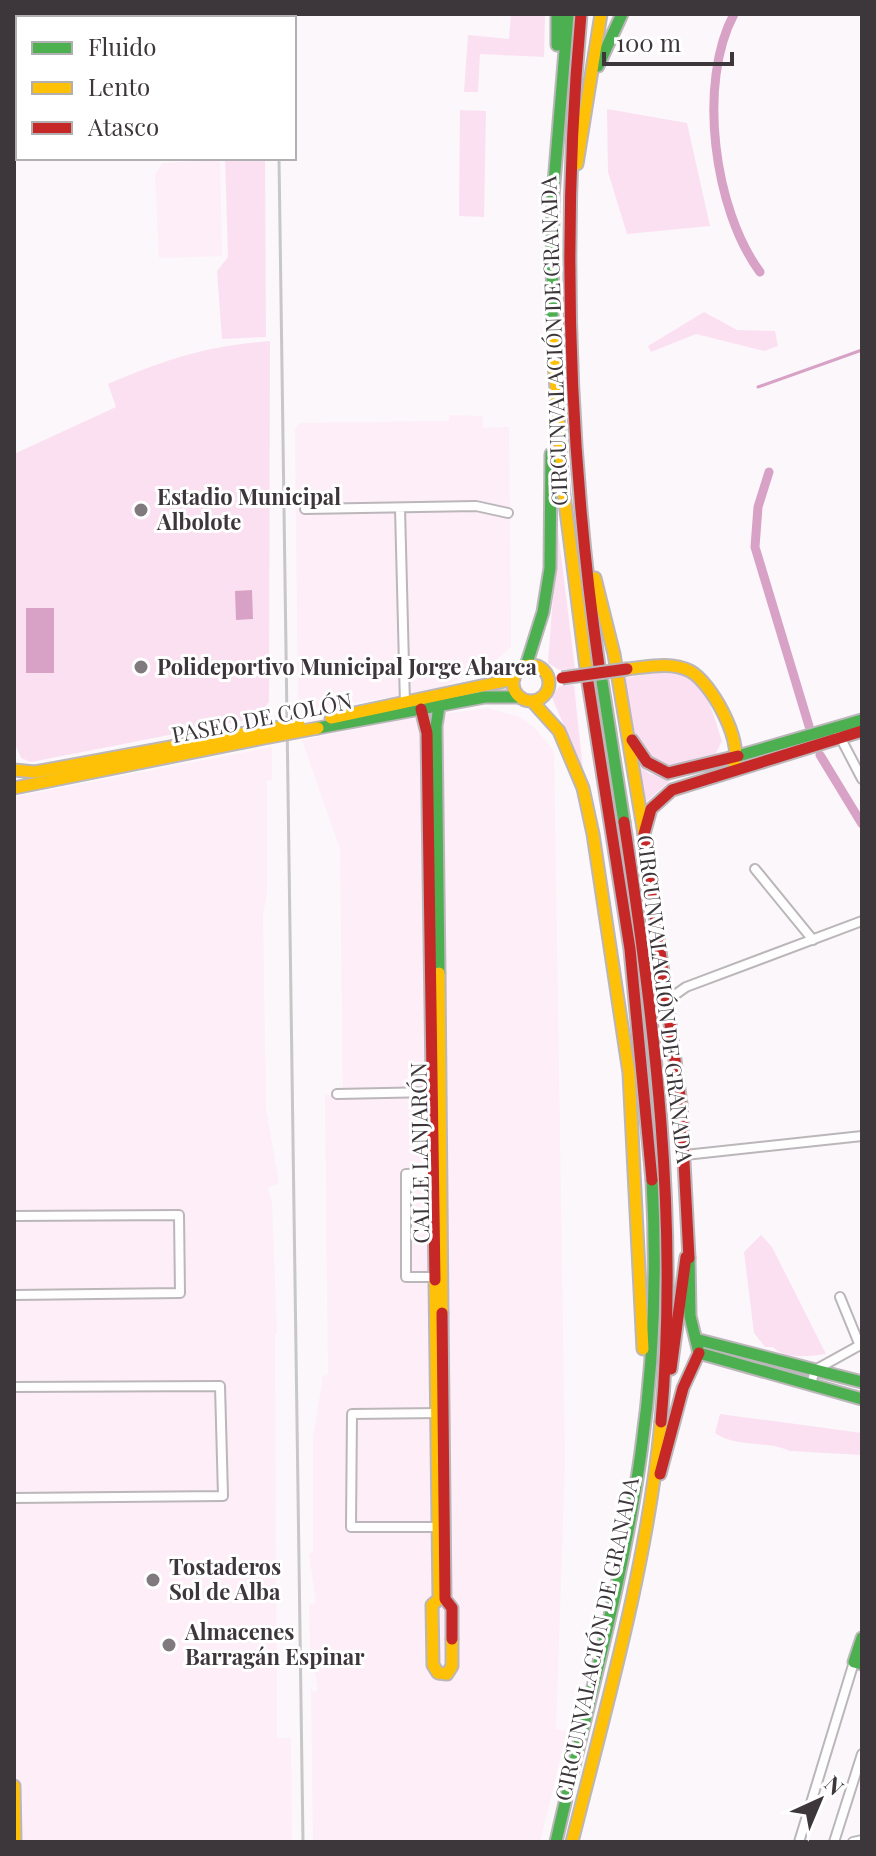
<svg xmlns="http://www.w3.org/2000/svg" width="876" height="1856" font-family="'Playfair Display',serif">
	<style>
		.built { fill: #fdeef7 }
		.green { fill: #fbe0f2 }
		.water { fill: #d8a1c6 }
		.lines { fill: none; stroke-linecap: round; stroke-linejoin: round }
		.stream { stroke: #d8a1c6; stroke-width: 3 }
		.canal { stroke: #d8a1c6; stroke-width: 9 }
		.street-casing { stroke: #bbb6b9; stroke-width: 12 }
		.fast-casing { stroke: #bbb6b9; stroke-width: 15 }
		.slow-casing { stroke: #bbb6b9; stroke-width: 15 }
		.jam-casing { stroke: #bbb6b9; stroke-width: 15 }
		.street { stroke: #fffefe; stroke-width: 8 }
		.fast { stroke: #4caf50; stroke-width: 11 }
		.slow { stroke: #ffc107; stroke-width: 11 }
		.jam { stroke: #c62828; stroke-width: 11 }
		.rail { stroke: #c7c7c7; stroke-width: 3 }
		.slow-bridge-casing { stroke: #bbb6b9; stroke-width: 15; stroke-linecap: butt }
		.jam-bridge-casing { stroke: #bbb6b9; stroke-width: 15; stroke-linecap: butt }
		.slow-bridge { stroke: #ffc107; stroke-width: 11 }
		.jam-bridge { stroke: #c62828; stroke-width: 11 }
		.poi-dot { fill: #807a7e; stroke: #fff; stroke-width: 3 }
		.labels { text-anchor: middle; stroke-width: 6; stroke-linejoin: round; paint-order: stroke }
		.street-label { font-size: 22px; fill: #3d373b; stroke: #fff }
		.poi-label { font-size: 22px; font-weight: bold; fill: #3d373b; stroke: #fff; text-anchor: start }
	</style>
	<rect width="100%" height="100%" fill="#fcf7fa"/>
	<path class="built" d="M220,160L222,256L159,258L155,175L163,163Z
		M449,415L482,416L483,428L509,427L511,647L494,662L434,691L312,709L311,702L298,701L295,430L300,423L449,421Z
		M487,708L517,716L533,726L554,751L565,1461L556,1729L567,1731L540,1842H313L311,1688L313,1692L318,1690L310,1647L309,1605L316,1603L309,1553H313V1438L323,1376L328,1375L325,1095H343L340,849L302,740L408,719Z
		M272,747V780L267,781V891L263,916L266,1109L279,1183L268,1188L272,1202L277,1334L275,1335L277,1738H291L292,1842H14V797Z"/>
	<path class="green" d="M511,14H545L544,57L480,54L478,92H464L468,35L509,39Z
		M607,109L687,123L710,226L627,234L608,172Z
		M460,110L486,111L484,217L459,216Z
		M225,158H265L266,337L222,339L217,271L228,257Z
		M704,312L737,330L775,331L778,346L764,351L696,334L651,352L648,346Z
		M270,341L269,702L256,718L31,762L21,758L15,744L14,454L116,407L108,384C167,359 205,346 270,341Z
		M558,531L575,669L559,670L548,663Z
		M667,671C707,675 711,709 722,741L715,755C700,758 679,767 665,765C631,759 629,704 624,678Z
		M574,685L583,771L551,695L560,686Z
		M640,765L648,773L671,780L646,802Z
		M761,1235L772,1247L826,1354C810,1356 784,1360 773,1347H765L754,1333L744,1252Z
		M720,1414L862,1433V1455L790,1451C766,1440 736,1448 715,1433Z"/>
	<path class="water" d="M252,590L253,619L236,620L235,591Z
		M54,608V673H26V608Z"/>
	<g class="lines">
		<path class="stream" d="M758,387L862,350"/>
		<path class="canal" d="M734,14C697,83 714,210 760,272
			M769,472L758,507L755,547L809,726
			M820,755L862,824"/>
		<defs>
			<path id="street" d="M400,508L405,704
				M305,509L476,506L508,513
				M838,733L862,779
				M755,869L813,940
				M669,999L686,987L862,921
				M337,1094L433,1092
				M685,1155L862,1136
				M432,1173L406,1174V1277H435
				M14,1216L179,1215L180,1293L14,1295
				M840,1297L860,1346
				M811,1384L815,1370L862,1344
				M14,1387L220,1386L223,1496L14,1498
				M437,1527H351L352,1414L440,1413
				M799,1842L854,1662
				M834,1842L862,1754
				M853,1842L862,1840"/>
			<path id="fast" d="M557,14V45
				M598,66L622,14
				M552,333L553,195L568,14
				M526,666L543,612L550,568L551,454
				M602,681L624,822
				M318,728L485,697H519
				M738,756L862,720
				M439,973L436,726L439,707
				M689,1258L690,1316L699,1353L862,1399
				M699,1340L862,1382
				M862,1638L854,1662L862,1664
				M556,1842C585,1712 623,1584 641,1452C654,1362 657,1271 652,1180"/>
			<path id="slow" d="M577,164L601,14
				M552,333L563,487L586,668
				M595,578L614,654L644,834
				M513 683a18 18 0 1 1 36 0a18 18 0 1 1-36 0Z
				M627,669C647,667 671,661 690,671C711,682 743,741 734,763
				M532,701L559,731L583,788L593,834L629,1073L643,1349
				M331,718L514,679
				M14,770L35,772L257,731
				M14,788L259,739
				M439,973L442,1313
				M435,1280L439,1599L432,1605L433,1665L438,1673L447,1674L452,1666V1639
				M14,1786L15,1842
				M572,1842C607,1703 647,1565 661,1422"/>
			<path id="jam" d="M581,14C561,233 568,448 599,666
				M588,682L630,949L652,1180
				M421,709L427,733L435,1280
				M632,740L647,762L668,773L738,756
				M624,822C655,1023 679,1220 661,1422
				M689,1258L681,1104L644,834L651,809L672,790L862,731
				M442,1313L445,1599L452,1608V1639
				M671,1369L686,1257
				M660,1474L683,1388L699,1353"/>
		</defs>
		<use href="#street" class="street-casing"/>
		<use href="#fast" class="fast-casing"/>
		<use href="#slow" class="slow-casing"/>
		<use href="#jam" class="jam-casing"/>
		<use href="#street" class="street"/>
		<use href="#fast" class="fast"/>
		<use href="#slow" class="slow"/>
		<use href="#jam" class="jam"/>
		<path class="rail" d="M277,14V18
			M279,158L303,1842"/>
		<defs>
			<path id="slow-bridge" d="M257,731L299,724
				M259,739L318,728"/>
			<path id="jam-bridge" d="M562,678L627,669"/>
		</defs>
		<use href="#slow-bridge" class="slow-bridge-casing"/>
		<use href="#jam-bridge" class="jam-bridge-casing"/>
		<use href="#slow-bridge" class="slow-bridge"/>
		<use href="#jam-bridge" class="jam-bridge"/>
	</g>
	<g class="poi-dot">
		<circle cx="141" cy="510" r="8"/>
		<circle cx="141" cy="667" r="8"/>
		<circle cx="153" cy="1580" r="8"/>
		<circle cx="169" cy="1645" r="8"/>
	</g>
	<g class="labels">
		<g class="street-label">
			<text transform="translate(554 341) rotate(-92)" y="8">CIRCUNVALACIÓN DE GRANADA</text>
			<text transform="translate(262 718) rotate(-11)" y="8">PASEO DE COLÓN</text>
			<text transform="translate(665 999) rotate(83)" y="8">CIRCUNVALACIÓN DE GRANADA</text>
			<text transform="translate(420 1153) rotate(-91)" y="8">CALLE LANJARÓN</text>
			<text transform="translate(597 1639) rotate(-78)" y="8">CIRCUNVALACIÓN DE GRANADA</text>
		</g>
		<g class="poi-label">
			<text x="157" y="505">Estadio Municipal<tspan x="157" dy="25">Albolote</tspan></text>
			<text x="157" y="675">Polideportivo Municipal Jorge Abarca</text>
			<text x="169" y="1575">Tostaderos<tspan x="169" dy="25">Sol de Alba</tspan></text>
			<text x="185" y="1640">Almacenes<tspan x="185" dy="25">Barragán Espinar</tspan></text>
		</g>
	</g>
	<rect width="876" height="1856" fill="none" stroke="#3d373b" stroke-width="32"/>
	<rect x="16" y="16" width="280" height="144" fill="#ffffff" stroke="#b1afb1" stroke-width="2"/>
	<rect x="32" y="42" width="40" height="12" fill="#4caf50" stroke="#b1afb1" stroke-width="2"/>
	<text x="88" y="56" font-size="24" fill="#3d373b">Fluido</text>
	<rect x="32" y="82" width="40" height="12" fill="#ffc107" stroke="#b1afb1" stroke-width="2"/>
	<text x="88" y="96" font-size="24" fill="#3d373b">Lento</text>
	<rect x="32" y="122" width="40" height="12" fill="#c62828" stroke="#b1afb1" stroke-width="2"/>
	<text x="88" y="136" font-size="24" fill="#3d373b">Atasco</text>
	<g transform="translate(820 1800) rotate(44)" stroke="#ffffff" stroke-width="6" paint-order="stroke">
	<path d="M0-6L14 30L0 20L-14 30Z" fill="#3d373b"/>
	<text y="-12" font-size="22" font-weight="bold" text-anchor="middle" fill="#3d373b">N</text>
	</g>
	<path d="M604 52v12h128v-12" fill="none" stroke="#3d373b" stroke-width="4"/>
	<text x="616" y="52" font-size="24" fill="#3d373b" stroke="#ffffff" stroke-width="6" paint-order="stroke">100 m</text>
</svg>
